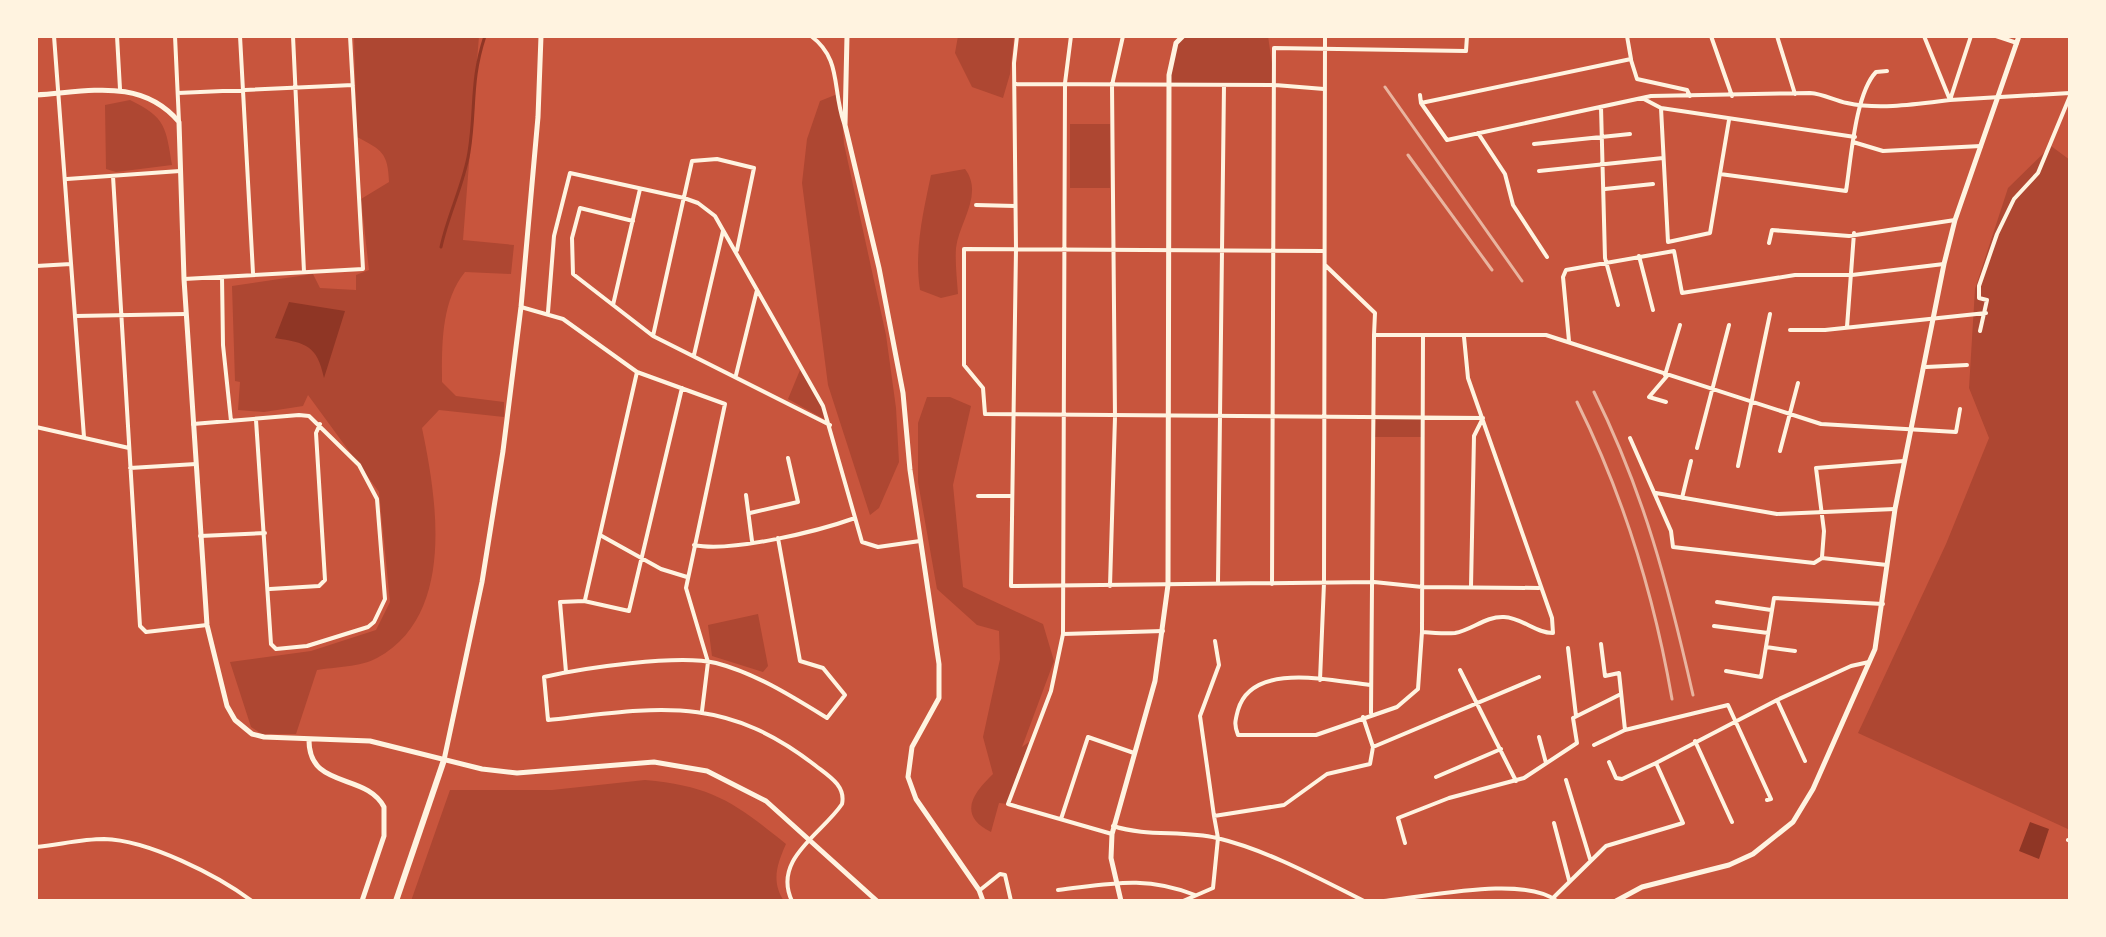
<svg xmlns="http://www.w3.org/2000/svg" width="2106" height="937" font-family="'Nunito Sans',sans-serif">
	<style>
		.green { fill: #ae4732 }
		.water { fill: #8f3625 }
		.lines { fill: none; stroke-linecap: round; stroke-linejoin: round }
		.stream { stroke: #8f3625; stroke-width: 3 }
		.minor { stroke: #fff3e0; stroke-width: 4 }
		.tertiary { stroke: #fff3e0; stroke-width: 5 }
		.secondary { stroke: #fff3e0; stroke-width: 6 }
		.rail { stroke: #e9b49f; stroke-width: 3 }
	</style>
	<rect width="100%" height="100%" fill="#c8553d"/>
	<path class="green" d="M354,36H479L463,240L514,245L511,274L465,272C441,302 442,344 442,382L456,396L504,402V417L439,410L422,428C437,500 456,615 377,658C361,667 334,667 317,670L296,734H262L251,727L230,662L311,651L376,630L390,602L379,492L308,395L303,406L264,412L238,410L240,382L235,381L232,286L313,274L320,288L356,290V275L369,270L361,199L389,182C388,153 382,150 357,137Z
		M958,36H1014L1010,74L1003,98L972,87L955,53Z
		M1183,36H1268L1275,85L1169,84L1176,43Z
		M840,93L844,144L886,335L896,408L899,462L879,508L870,515L828,385L802,183L807,139L820,101Z
		M130,100C166,117 166,128 172,165L116,172L106,169L105,105Z
		M1070,124H1110V188H1070Z
		M2051,146L2070,160V830L1858,733L1946,544L1989,438L1969,388L1975,289L2008,188Z
		M965,169C984,194 959,222 956,248C955,263 957,279 958,294L941,298L920,290C914,251 923,213 931,175Z
		M800,370L823,406L824,419L788,399Z
		M927,397H950L971,406L953,485L963,587L1043,624L1054,661L1022,747L1029,742L1008,804L999,803L991,832C957,815 973,793 993,774L983,737L1000,659L999,631L977,625L937,589L918,482V423Z
		M1376,417H1423V437H1375Z
		M758,614L768,666L763,672L712,656L708,625Z
		M645,780C713,786 735,803 786,844C777,864 771,882 784,901H411L450,790H552Z"/>
	<path class="water" d="M289,302L345,311L324,378C317,345 306,343 275,338Z
		M2030,822L2049,829L2039,859L2019,851Z"/>
	<g class="lines">
		<path class="stream" d="M441,247C448,214 464,184 469,152C476,109 470,81 485,36"/>
		<path class="minor" d="M54,36L84,437
			M117,36L120,89
			M175,36L179,122
			M240,36L253,273
			M293,36L304,272
			M811,36C842,59 832,89 844,123
			M1017,36L1014,63L1016,249L1011,586L1374,582L1422,587L1539,588
			M1071,36L1065,83L1063,634L1051,691L1008,804L1112,834
			M1711,36L1732,96
			M1777,36L1795,94
			M1924,36L1950,100L2070,93
			M1996,36L2017,43
			M1631,60L1637,79L1687,90L1690,96
			M1015,84L1275,85L1324,89
			M178,93L353,85
			M1420,95L1421,103L1447,140L1651,96L1810,93C1824,94 1833,100 1847,103C1879,110 1917,104 1950,100L1971,36
			M1642,98L1661,108L1855,137
			M1421,103L1631,59L1627,36
			M1601,107L1605,258L1618,305
			M1661,108L1668,242L1710,233L1729,120
			M1478,133L1505,174L1513,205L1547,257
			M1853,142L1883,151L1981,146
			M1534,144L1630,134
			M1539,171L1663,158
			M1720,174L1846,191C1851,160 1855,94 1876,72L1887,71
			M113,176L140,626L146,632L207,625
			M67,179L180,171
			M1605,189L1653,184
			M976,205L1015,206
			M633,221L580,208L572,238L573,274L653,336L830,425
			M1769,243L1772,230L1849,236L1955,220
			M1324,251L964,249V365L983,388L985,414L1483,418L1474,436L1471,587
			M1639,256L1653,310
			M1325,265L1375,313L1374,335H1546L1821,424L1956,432L1960,409
			M36,266L71,264
			M222,277L223,345L231,421
			M184,279L363,269L350,36
			M613,305L640,189
			M521,307L563,319L637,372L725,404L686,588L708,662L702,711
			M548,312L554,236L570,173L684,198L698,203L715,216L823,406L862,542L878,547L920,541
			M75,316L186,314
			M1847,327L1854,233
			M1790,330H1825L1986,313
			M1980,331L1987,300L1979,298V286L1997,234L2014,199L2038,173L2070,96
			M653,336L692,161L717,159L754,168L737,250
			M1569,341L1563,277L1566,270L1674,251L1682,293L1795,275H1852L1944,264
			M694,355L723,231
			M1926,367L1967,365
			M736,375L757,290
			M1665,375L1680,325
			M1666,402L1649,397L1667,376
			M193,424L299,415L309,416L359,465L377,499L385,599L374,622L368,627L307,646L276,649L271,644L256,420
			M36,427L129,448
			M1630,438L1671,531L1673,547L1814,563L1822,558L1887,565
			M1697,448L1729,325
			M1780,451L1798,383
			M1738,466L1770,314
			M130,468L196,464
			M1656,493L1777,514L1895,509
			M746,495L752,541
			M978,496H1011
			M1682,498L1691,461
			M750,513L798,502L788,458
			M600,535L661,569L687,577
			M200,536L265,533
			M778,538L800,661L823,668L845,695L827,718C793,697 755,673 716,663C678,654 583,668 544,677L548,720C656,708 723,693 816,766C829,776 846,786 842,804C822,834 772,859 792,901
			M694,545C730,553 819,531 855,518
			M1822,557L1824,531L1816,468L1904,461
			M1218,582L1224,85
			M1272,584L1274,48L1466,51L1467,36
			M1110,586L1115,417L1112,85L1123,36
			M270,589L319,586L325,580L316,433L320,424
			M585,600L637,372
			M1717,602L1771,610
			M1714,626L1768,633
			M1422,632C1433,633 1444,634 1455,633C1472,630 1486,616 1504,617C1523,618 1535,633 1553,633L1552,618L1468,378L1464,337
			M1063,634L1163,631
			M1215,641L1219,665L1200,716L1214,816L1284,805L1327,774L1370,764L1373,747L1363,717
			M1601,644L1605,676L1619,673L1625,730L1728,705L1771,799L1767,800
			M1766,647L1795,651
			M1568,648L1576,716
			M1460,670L1516,781
			M1726,671L1761,677L1774,598L1883,604
			M566,672L560,602L584,601L629,611L682,388
			M1320,680L1324,583L1325,36
			M1370,685C1332,681 1252,661 1238,710C1235,721 1234,725 1238,735H1316L1397,707L1418,689L1422,632L1423,336
			M1777,700L1805,761
			M1371,713L1374,335
			M1539,737L1546,763
			M1695,741L1732,822
			M1594,745L1625,730
			M1373,747L1539,677
			M1609,762L1616,778L1622,779L1656,763
			M1436,777L1501,749
			M1566,780L1590,859
			M1061,819L1088,737L1134,753
			M1554,823L1569,880
			M1113,826C1147,837 1182,830 1217,838C1267,850 1318,878 1364,901
			M2068,840L2070,841
			M1405,843L1398,818L1449,798L1524,778L1577,743L1573,718L1621,694
			M36,847C58,845 81,839 104,839C148,840 217,875 252,901
			M980,890L1000,874L1005,875L1011,901
			M1058,890C1110,884 1144,875 1195,895
			M1553,898L1606,846L1683,823L1656,763L1777,700L1851,666L1869,662
			M1183,901L1213,888L1218,838L1214,816
			M1384,901C1428,897 1523,875 1557,901"/>
		<path class="tertiary" d="M847,36L845,125L879,268L903,393L910,470L939,664V698L912,747L908,777L916,799L979,890L983,901
			M36,95C88,92 141,77 179,122L184,279L207,625L227,706L235,720L252,734L264,737L370,741L482,769L517,773L654,762L707,771L766,801L877,901
			M309,739C308,790 366,772 384,807V836L362,901
			M444,760L482,582L503,451L521,307L538,117L541,36
			M1121,901L1111,858L1112,834L1155,681L1168,585L1169,75L1176,43L1183,36
			M1616,901L1642,887L1729,865L1753,854L1793,822L1813,789L1875,649L1895,509L1944,264L1955,220L2019,36"/>
		<path class="secondary" d="M396,901L444,760"/>
		<path class="rail" d="M1385,87L1522,281
			M1408,155L1492,270
			M1594,392C1644,493 1668,585 1693,695
			M1577,402C1624,497 1654,595 1672,699"/>
	</g>
	<rect width="2106" height="937" fill="none" stroke="#fff3e0" stroke-width="76"/>
</svg>
